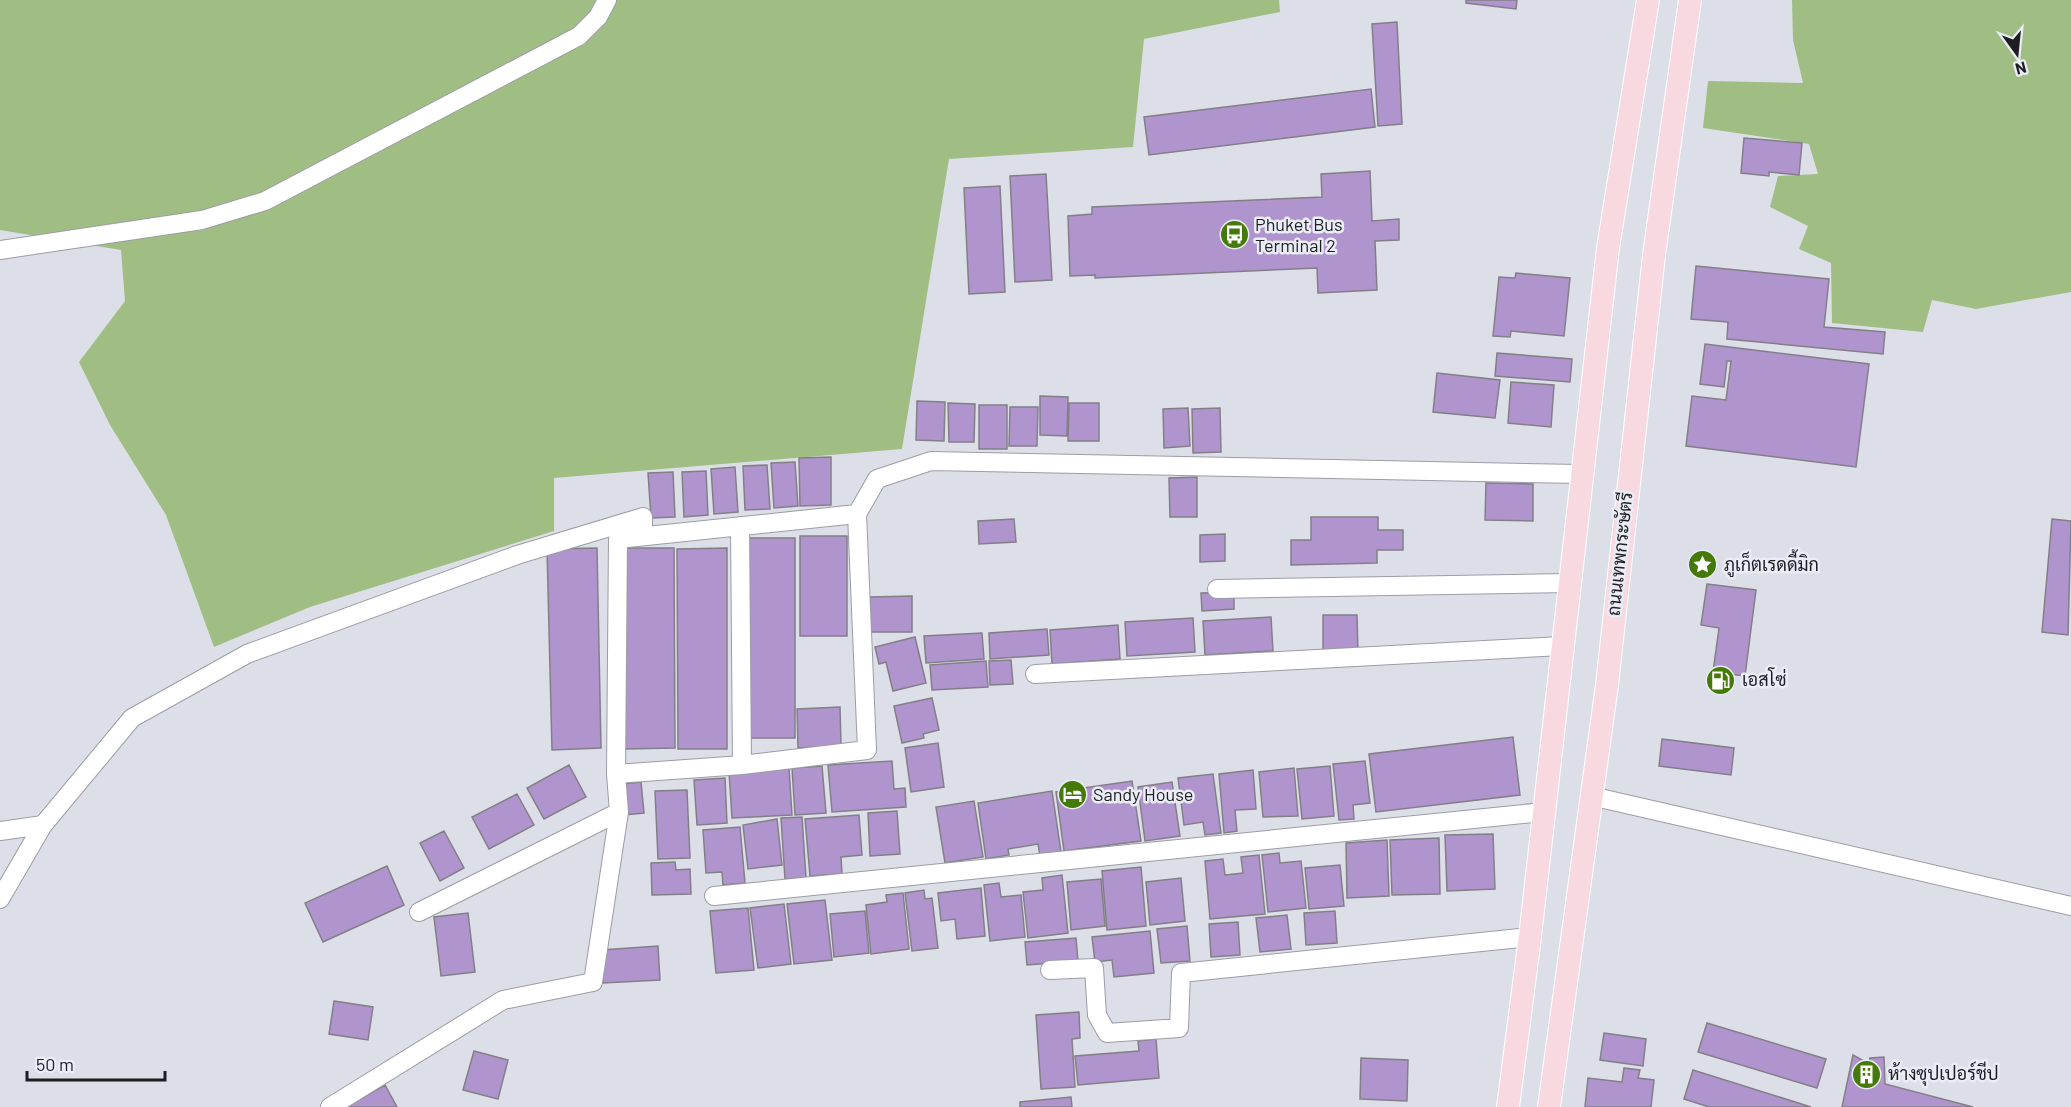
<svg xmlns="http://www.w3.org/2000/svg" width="2071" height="1107" font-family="Barlow,Sarabun,sans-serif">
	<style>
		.forest { fill: #a0be83 }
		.building { fill: #b094cd; stroke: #837f87; stroke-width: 1.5 }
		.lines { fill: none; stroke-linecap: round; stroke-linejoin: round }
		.minor-casing { stroke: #9b9da6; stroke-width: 20 }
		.major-casing { stroke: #fff; stroke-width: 24 }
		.minor { stroke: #fff; stroke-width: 18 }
		.major { stroke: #f8d9df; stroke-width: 22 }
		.labels { text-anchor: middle; stroke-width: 5; stroke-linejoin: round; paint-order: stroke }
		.poi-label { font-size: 18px; fill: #1e1e22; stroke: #eaecf6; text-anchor: start }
		.street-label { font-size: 18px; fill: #1e1e22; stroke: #eaecf6 }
	</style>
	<rect width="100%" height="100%" fill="#dddfe8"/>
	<path class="forest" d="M0,0H1279L1280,12L1144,39L1133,147L949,159L902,449L554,478V531L310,607L214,647L166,515L110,425L79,362L125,301L121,250L0,230Z
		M1792,0H2071V292L1976,309L1932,300L1923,332L1832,323L1831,263L1799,249L1808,226L1770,207L1778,176L1818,174L1809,144L1703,128L1708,81L1803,83L1793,40Z"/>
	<path class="building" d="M1466,0H1517L1516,9L1466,3Z
		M1397,22L1402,124L1378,126L1372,24Z
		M1371,89L1375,127L1149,155L1144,117Z
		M1744,138L1802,143L1799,175L1769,172V176L1741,173Z
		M1370,171L1372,221L1399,219V240L1375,241L1377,290L1318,293L1317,268L1095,278V275L1070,276L1068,216L1092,214V207L1322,197L1321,174Z
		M1046,174L1052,280L1015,282L1010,176Z
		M1000,186L1005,292L969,294L964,188Z
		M1696,266L1829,279L1824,327L1885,332L1883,354L1727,339L1728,322L1691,319Z
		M1516,273L1570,278L1564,336L1511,331L1510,337L1493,336L1499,277L1515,278Z
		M1705,344L1869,364L1856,467L1686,446L1692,396L1726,400L1731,361H1727L1724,387L1700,384Z
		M1497,353L1572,359L1570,382L1495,376Z
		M1437,373L1500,380L1495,418L1433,412Z
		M1511,382L1554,385L1551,427L1508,423Z
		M1040,396L1068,397L1067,436L1040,435Z
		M917,401L945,402L944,441L916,440Z
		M948,403L975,404L974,442H949Z
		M1069,403H1099V441H1068Z
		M979,405H1007V449H979Z
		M1010,407H1038L1037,446H1009Z
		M1188,408L1190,446L1164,448L1163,409Z
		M1220,408L1221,452L1193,453L1192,409Z
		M831,457V505L800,506L799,458Z
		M795,462L798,506L774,508L771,463Z
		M767,465L770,509L745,510L743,466Z
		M735,467L738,512L714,514L711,469Z
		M706,471L708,515L684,517L682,472Z
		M673,472L675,517L651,518L648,473Z
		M1197,477V517H1170L1169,478Z
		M1486,483L1533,484V521L1485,520Z
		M1311,517H1378V530H1403V550H1377V563L1291,565V540H1311Z
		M1014,519L1016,542L979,544L978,521Z
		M2052,519L2071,521L2068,635L2042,632Z
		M1225,534V561L1200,562V535Z
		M800,536H847V636H800Z
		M745,538H795V738H746Z
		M597,548L601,748L552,750L547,549Z
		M625,548H674L675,748L625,749Z
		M727,548V749H678L677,549Z
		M1707,584L1756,590L1745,676L1713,672L1719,628L1701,625Z
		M1234,592V609L1202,611L1201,593Z
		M912,596V632H870V597Z
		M1323,615H1357L1358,653L1323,654Z
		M1271,617L1273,651L1205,655L1203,621Z
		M1193,618L1195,652L1127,656L1125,622Z
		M1118,625L1120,659L1052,664L1050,630Z
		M1047,629L1049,655L990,659L989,633Z
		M982,633L984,659L926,663L924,636Z
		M915,637L926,683L893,691L886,662L879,664L875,647Z
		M1011,660L1013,684L990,685L989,661Z
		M986,661L988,687L932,690L930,665Z
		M932,698L939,730L923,734L924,738L902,743L894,706Z
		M840,707L841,746L798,748L797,709Z
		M1513,737L1520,795L1376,812L1369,754Z
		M1662,739L1734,748L1731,775L1659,766Z
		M938,743L944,787L911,792L905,748Z
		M892,761L894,789L905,788L906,807L832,812L828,765Z
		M1365,761L1370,803L1353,805L1354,819L1339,820L1333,764Z
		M569,765L586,797L544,819L527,788Z
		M822,766L826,813L795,815L792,768Z
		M1330,766L1334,816L1302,819L1297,769Z
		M789,768L792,815L732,818L729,772Z
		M1294,768L1298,816L1263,817L1259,772Z
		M1253,770L1256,809L1235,810L1237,831L1224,833L1219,774Z
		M1213,774L1221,833L1205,835L1203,822L1184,825L1178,778Z
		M725,778L727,823L697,825L694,780Z
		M1132,781L1141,841L1064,851L1056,792Z
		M641,782L644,813L624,815L621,784Z
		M1172,782L1180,836L1145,841L1138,787Z
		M687,790L690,858L658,859L655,791Z
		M1052,791L1061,852L1040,856L1038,844L1008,849L1009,855L986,859L978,803Z
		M517,794L534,825L489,849L472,817Z
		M974,801L983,857L945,863L936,807Z
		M897,811L900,854L870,856L868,813Z
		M859,815L862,855L841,857L842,874L810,876L805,819Z
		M802,817L806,878L785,879L781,818Z
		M777,819L782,865L748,869L743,825Z
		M740,827L745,883L723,885L722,872L706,873L703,830Z
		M444,831L464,868L440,881L420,843Z
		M1493,834L1495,889L1447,891L1445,835Z
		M1439,838L1440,894L1392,895L1390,840Z
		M1387,840L1389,896L1347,898L1346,843Z
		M1279,853L1280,863L1301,861L1306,908L1268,912L1262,855Z
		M1259,855L1265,914L1210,919L1205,861L1223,859L1225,875L1243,873L1241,857Z
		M675,862L676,870L690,869L691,894L652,895L651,863Z
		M1340,865L1344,906L1309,909L1305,868Z
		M387,866L404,905L323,942L305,903Z
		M1141,867L1146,926L1107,930L1102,871Z
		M1062,875L1068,933L1028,938L1023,892L1043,890L1042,878Z
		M1181,878L1185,921L1150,925L1146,882Z
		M1101,879L1105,926L1071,930L1067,882Z
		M999,883L1001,897L1021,895L1025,937L990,941L984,885Z
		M981,888L985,936L957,939L955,919L941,921L938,893Z
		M924,890L925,899L932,898L938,948L912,951L905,893Z
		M903,893L909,949L871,954L866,905L887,902L886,895Z
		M825,900L832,960L794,964L787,904Z
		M784,904L791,964L758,968L750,908Z
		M748,908L754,970L716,973L710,911Z
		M865,911L869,953L834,957L830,914Z
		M1335,911L1337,943L1306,945L1304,913Z
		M468,913L475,972L441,976L434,917Z
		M1287,915L1291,949L1260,952L1256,918Z
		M1238,922L1240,955L1211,957L1209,924Z
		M1187,926L1190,961L1161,963L1157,929Z
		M1150,931L1154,973L1114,977L1112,960L1095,962L1092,937Z
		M1076,938L1078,961L1027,965L1025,942Z
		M658,946L660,980L603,983L601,950Z
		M334,1001L373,1007L368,1040L329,1034Z
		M1079,1012L1080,1038L1072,1039L1075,1087L1041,1089L1036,1015Z
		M1707,1023L1826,1059L1817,1088L1698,1052Z
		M1604,1033L1646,1039L1643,1066L1600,1060Z
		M1156,1039L1159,1078L1078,1085L1075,1056L1139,1051L1138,1041Z
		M474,1051L508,1060L498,1099L463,1090Z
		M1853,1055L1869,1064L1870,1058L1884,1057L1885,1084L1973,1107H1842Z
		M1361,1058L1408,1060L1407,1101L1360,1099Z
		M1624,1068L1640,1070L1638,1078L1654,1080L1651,1107H1585L1588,1078L1622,1082Z
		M1693,1070L1811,1107H1709L1684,1099Z
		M385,1085L397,1107H346Z
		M1071,1097L1072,1107H1020V1102Z"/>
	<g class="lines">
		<defs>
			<path id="minor" d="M0,250L202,220L265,201L579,36L598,17L607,0
				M740,526L742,765
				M1217,589L1568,583
				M1035,674L1561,646
				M616,774L742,765L867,750L857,514L877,479L931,461L1580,474
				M1591,796L2071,906
				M0,831L43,825
				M714,896L1543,812
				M0,899L43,825L132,718L247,654L517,555L643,517V536
				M419,912L619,812
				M1050,970L1094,968L1097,1015L1107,1033L1179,1028L1181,973L1530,937
				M330,1107L503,1000L593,982L619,812L616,774L618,539L857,514"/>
			<path id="major" d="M1508,1107L1530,937L1608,248L1648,0
				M1549,1107L1607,685L1654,255L1690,0"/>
		</defs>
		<use href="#minor" class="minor-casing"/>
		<use href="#major" class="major-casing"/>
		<use href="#minor" class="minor"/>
		<use href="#major" class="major"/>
	</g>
	<defs>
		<symbol id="bus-disc" viewBox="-11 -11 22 22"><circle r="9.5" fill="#457908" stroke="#eaecf6"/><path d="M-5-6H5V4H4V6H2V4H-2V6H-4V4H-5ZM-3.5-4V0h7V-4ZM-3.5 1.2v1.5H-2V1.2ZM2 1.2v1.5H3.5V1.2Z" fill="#fff"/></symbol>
		<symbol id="sight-disc" viewBox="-11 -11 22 22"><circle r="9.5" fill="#457908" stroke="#eaecf6"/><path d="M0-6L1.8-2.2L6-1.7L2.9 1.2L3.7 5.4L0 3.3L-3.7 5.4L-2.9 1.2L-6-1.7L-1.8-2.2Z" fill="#fff"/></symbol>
		<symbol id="fuel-disc" viewBox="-11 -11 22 22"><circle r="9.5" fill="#457908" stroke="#eaecf6"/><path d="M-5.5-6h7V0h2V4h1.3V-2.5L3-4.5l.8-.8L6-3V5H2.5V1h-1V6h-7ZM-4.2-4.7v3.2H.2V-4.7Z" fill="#fff"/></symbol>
		<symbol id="hotel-disc" viewBox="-11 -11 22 22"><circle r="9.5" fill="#457908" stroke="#eaecf6"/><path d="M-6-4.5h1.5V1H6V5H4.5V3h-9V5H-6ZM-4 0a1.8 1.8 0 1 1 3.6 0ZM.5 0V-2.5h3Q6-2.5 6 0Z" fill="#fff"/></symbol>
		<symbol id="building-disc" viewBox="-11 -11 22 22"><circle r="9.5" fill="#457908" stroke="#eaecf6"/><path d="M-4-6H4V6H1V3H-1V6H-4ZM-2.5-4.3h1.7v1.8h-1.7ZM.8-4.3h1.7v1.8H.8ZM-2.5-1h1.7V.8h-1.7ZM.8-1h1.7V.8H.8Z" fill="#fff"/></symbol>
	</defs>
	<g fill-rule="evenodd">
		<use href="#bus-disc" x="1218" y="218" width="33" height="33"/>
		<use href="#sight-disc" x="1686" y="548" width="33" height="33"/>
		<use href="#fuel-disc" x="1704" y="664" width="33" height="33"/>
		<use href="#hotel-disc" x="1056" y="778" width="33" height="33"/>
		<use href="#building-disc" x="1850" y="1058" width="33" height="33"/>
	</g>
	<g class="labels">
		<g class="poi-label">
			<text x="1255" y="231">Phuket Bus<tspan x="1255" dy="21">Terminal 2</tspan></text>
			<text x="1724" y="571">ภูเก็ตเรดดี้มิก</text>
			<text x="1742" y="686">เอสโซ่</text>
			<text x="1093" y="801">Sandy House</text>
			<text x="1888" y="1080">ห้างซุปเปอร์ชีป</text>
		</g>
		<g class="street-label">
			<text transform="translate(1620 554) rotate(-84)" y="6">ถนนเทพกระษัตรี</text>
		</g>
	</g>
	<g transform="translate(2017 54) rotate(165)" stroke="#eaecf6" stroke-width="4.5" paint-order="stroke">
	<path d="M0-4.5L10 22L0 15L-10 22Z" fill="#1e1e22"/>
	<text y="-9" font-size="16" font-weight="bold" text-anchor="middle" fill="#1e1e22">N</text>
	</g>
	<path d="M27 1071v9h138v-9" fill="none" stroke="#1e1e22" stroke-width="3"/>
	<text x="36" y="1071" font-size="18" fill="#1e1e22" stroke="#eaecf6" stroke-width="4.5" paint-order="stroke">50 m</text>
</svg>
